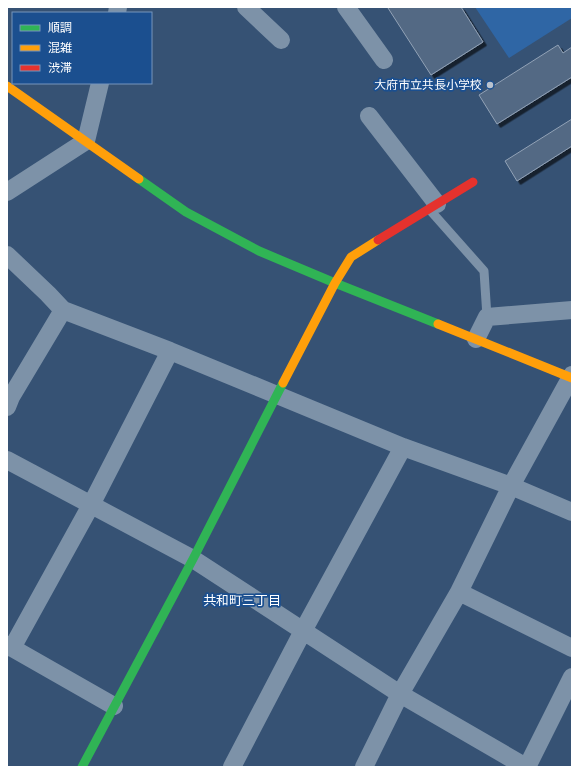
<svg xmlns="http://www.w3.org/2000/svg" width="579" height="774" font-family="'Fira Sans Condensed','Noto Sans JP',sans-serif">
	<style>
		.green { fill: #2f66a5 }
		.building { fill: #526984; stroke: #92a2b6; filter: url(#shadow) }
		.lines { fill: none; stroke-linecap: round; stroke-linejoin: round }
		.lane { stroke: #7d92a8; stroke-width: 9 }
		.street { stroke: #7d92a8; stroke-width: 18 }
		.fast { stroke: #30b455; stroke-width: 9 }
		.slow { stroke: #ff9f0a; stroke-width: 9 }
		.jam { stroke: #e5322d; stroke-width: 9 }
		.poi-dot { fill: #b9c2ce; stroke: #1b4f8f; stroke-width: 1.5 }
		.labels { text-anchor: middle; stroke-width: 3.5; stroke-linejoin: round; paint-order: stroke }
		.poi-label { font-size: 12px; fill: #fff; stroke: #1b4f8f; text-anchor: end }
		.neighbourhood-label { font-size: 13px; fill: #fff; stroke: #1b4f8f }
	</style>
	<defs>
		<filter id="shadow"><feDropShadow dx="3.5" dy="3.5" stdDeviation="0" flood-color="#0009"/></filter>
	</defs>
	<rect width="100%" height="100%" fill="#365274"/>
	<path class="green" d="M475,7H572V18L509,58Z"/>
	<path class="building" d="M389,7H461L483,42L431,75L388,8Z
		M558,45L563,53L572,47V77L497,124L479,95Z
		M572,119V146L517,181L505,161Z"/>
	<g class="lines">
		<path class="lane" d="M429,209L484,271L487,317"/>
		<path class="street" d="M246,7L281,40
			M346,7L384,60
			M117,13L118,7
			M369,116L437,204
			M7,192L86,141L100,83
			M7,255L48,294L63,310L170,351L277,395L403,447L511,486L572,512
			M476,339L487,317L572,310
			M7,407L11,397L63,310
			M7,460L193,559L400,694L526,767
			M459,592L572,648
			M7,645L114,706
			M12,648L91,505L170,351
			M232,767L303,631L403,447
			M364,767L400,694L459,592L511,486L572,375
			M527,767L572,677"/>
		<path class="fast" d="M139,179L186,212L259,251L335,283L438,324
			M82,767L193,559L283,383"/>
		<path class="slow" d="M7,86L139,179
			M438,324L572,378
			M283,383L335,283L351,257L378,240"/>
		<path class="jam" d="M378,240L473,182"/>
	</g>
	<circle class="poi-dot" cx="490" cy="85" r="4"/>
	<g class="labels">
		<g class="poi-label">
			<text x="482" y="89">大府市立共長小学校</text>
		</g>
		<g class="neighbourhood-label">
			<text x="242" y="605">共和町三丁目</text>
		</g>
	</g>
	<rect width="579" height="774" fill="none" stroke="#ffffff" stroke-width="16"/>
	<rect x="12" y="12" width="140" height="72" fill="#1b4f8f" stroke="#7695bc"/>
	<rect x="20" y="25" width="20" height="6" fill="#30b455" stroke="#7695bc"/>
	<text x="48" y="32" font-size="12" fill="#ffffff">順調</text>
	<rect x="20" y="45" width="20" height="6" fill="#ff9f0a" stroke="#7695bc"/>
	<text x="48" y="52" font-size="12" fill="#ffffff">混雑</text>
	<rect x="20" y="65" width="20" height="6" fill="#e5322d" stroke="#7695bc"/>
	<text x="48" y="72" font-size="12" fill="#ffffff">渋滞</text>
</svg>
